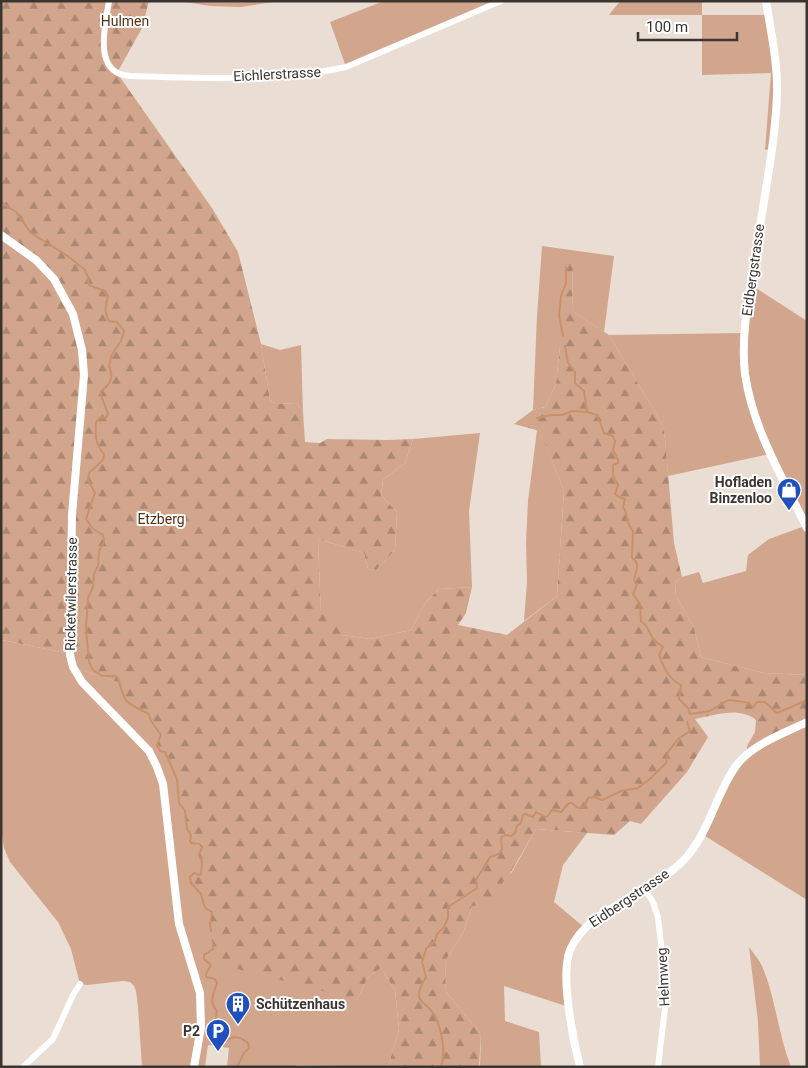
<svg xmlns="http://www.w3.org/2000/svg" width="808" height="1068" font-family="Roboto,sans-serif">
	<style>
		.green { fill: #d2a68c }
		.forest { fill: url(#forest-firs) }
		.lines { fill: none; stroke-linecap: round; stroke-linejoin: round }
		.stream { stroke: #ca906b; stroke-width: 2 }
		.minor { stroke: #fff; stroke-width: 6 }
		.tertiary { stroke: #fff; stroke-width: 8 }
		.labels { text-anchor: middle; stroke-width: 4; stroke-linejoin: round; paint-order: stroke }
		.park-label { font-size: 14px; fill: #573014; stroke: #fff }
		.street-label { font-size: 14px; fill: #3b3532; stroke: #fff }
		.poi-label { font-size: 14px; font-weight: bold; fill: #3b3532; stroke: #fff; text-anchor: end }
	</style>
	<defs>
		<pattern id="forest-firs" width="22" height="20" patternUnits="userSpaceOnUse" patternTransform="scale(1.25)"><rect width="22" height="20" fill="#d2a68c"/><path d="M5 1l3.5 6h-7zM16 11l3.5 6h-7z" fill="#ac8873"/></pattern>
	</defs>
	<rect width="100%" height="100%" fill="#eaddd4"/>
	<path class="green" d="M179,1H279L241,7L210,6Z
		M384,1H501L346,67L330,22Z
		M620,1H702V15H769L776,65L771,149L765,150L771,73L702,75V15H609Z
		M542,246L614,256L604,332L572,311L573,263L560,346L556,384L545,407L533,410L537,316Z
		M751,285L807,321V675L764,673L701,657L694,628L676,596L675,583L682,577L699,572L703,583L746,571L748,555L769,539L805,526L770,454L668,476L664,427L609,335L744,333Z
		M261,344L280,350L301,345L303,412L297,403L276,404L270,400Z
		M537,430H540L564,491L557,596L524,621L527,582L526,542L528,501Z
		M480,433L469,511L472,587L439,589L426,602L411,630L370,639L342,635L321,614L318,539L364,553L368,569L376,570L395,550L397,512L381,495L383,480L405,463L413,439Z
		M2,640L66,653L73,667L120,683C126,705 130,704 149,714L151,722L161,735L165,752L177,779L179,803L185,811L195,844L202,847L199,855L202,862L201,874L199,875L201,894L212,912L210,925L213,942L357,1000L368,977L381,968L395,990L399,1029L388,1067L296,1065L295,1067H227L229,1048L208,1045L205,1067H142L138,1007L136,991L134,986L130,982L123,981L87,985L80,984L71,949L58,922L10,862L4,848L1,828Z
		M807,722V900L702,834L730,776L747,754Z
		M536,829L587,833L563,865L554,902L585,928L570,950L569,1007L504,986L505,1021L539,1032L541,1067H480L481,1034L446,992L445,961L463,933L472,906L512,872Z
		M749,947C753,953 759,959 762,966C776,999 778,1034 791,1067H760L758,1021Z"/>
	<path class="forest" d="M1,1H149L142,28L117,73L212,208L238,252L261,344L270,400L276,404L297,403L303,412L305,442L320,443L327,439L387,440L413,439L405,463L383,480L381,495L397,512L395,550L376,570L368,569L364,553L318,539L321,614L338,618L342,635L370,639L411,630L426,602L439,589L472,587L466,613L458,625L507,635L557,596L564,491L540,431L514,424L533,410L545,407L556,384L560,346L562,263H573L572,311L609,335L664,427L674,543L682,577L675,583L676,596L694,628L701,657L764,673L807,675V722L747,754V746L755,732L756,720C739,706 715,715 695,719L708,737L687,772L641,824L630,821L614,835L536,829L511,872L486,904L472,906L463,933L445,961L446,992L481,1034L479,1067H388L399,1029L395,990L381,968L368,977L357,1000L214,963L210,925L212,913L205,908L201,894L191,883L190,877L194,873L199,875L201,874L202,862L199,855L202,847L199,844L191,843L190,841L191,835L187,829L185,811L179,803L177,779L165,752L160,751L157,745L161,735L151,721L149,714C128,703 127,707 120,683L73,667L66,653L2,640L1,652Z"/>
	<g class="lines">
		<path class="stream" d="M1,202L16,212L31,233L69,257L85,270L88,278L89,285L105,291L108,296C105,305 104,313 109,321L117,322L124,331L121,341L112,354L109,366C114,377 111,384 101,391V395L108,414L106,418L101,417L96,422C95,435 95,444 104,454L103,460L89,473L88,480L95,493L86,519L93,529L103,535L104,542L99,551L98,566L94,574L93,587L88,598L86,628L89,662L93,670L102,676H115L118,678C126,706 124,701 149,714L151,721L161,735L157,745L160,751L165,752L177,779L179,803L185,811L187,829L191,835L190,841L191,843L199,844L202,847L199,855L202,862L201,874L199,875L194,873L190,877L191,883L201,894L205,908L212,912L210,925L211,931
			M563,336L559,315L561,296L566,283V267
			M565,346L568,363L575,372V383L584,391L587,412L597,415L604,433L613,436L615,441L613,450L618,460V463L613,465V475L618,485L615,494L619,497L625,499L623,507C629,515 625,523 633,531L632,558C641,564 636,570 634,580L637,585L633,594L640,604L641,621C649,626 649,635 656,642C658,644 661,645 663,647L659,655C665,670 667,677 681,685L679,699L688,708L690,714L710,711L728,700L745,702L753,707L757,702H765L777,713L807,700
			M537,418L552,415H562L572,411L586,412
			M213,942V949L204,955V959L211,965L206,974V977L215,979L217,983C214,994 208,1001 217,1011C214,1022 217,1033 226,1041C233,1035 241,1037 248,1043L249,1048L244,1053L237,1067
			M441,1067C446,1053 442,1030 435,1016C426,999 409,1004 426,977L422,962L426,949L435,941L437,934L444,927L448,918V907L477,888L476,880L490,857L499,854L502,849L501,838L505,835L511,836L515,833L517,826L521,823L523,815L525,814L533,817L536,812L545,817L548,816L552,810L561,812L569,803H572L578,808L584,807L588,798L594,797L602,800L621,791L638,788L651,778L666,763L668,752L678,739L690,731L687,722"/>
		<path class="minor" d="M109,1C106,21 95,62 118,73C121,75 126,75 130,76C198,78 279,82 346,67L501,1
			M645,889L653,902L658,918L665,977V1008L658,1067
			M23,1067L53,1039L73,995L80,984"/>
		<path class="tertiary" d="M766,1C771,32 778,64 777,95C775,145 764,197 757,246C751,288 740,332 745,374C753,430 783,478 807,528
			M1,235L36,260L54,279L73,314L82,350L84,375L72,515L70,655L73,667L82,682L149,751L157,767L163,784L179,924L200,993L201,1027L194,1067
			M580,1067C573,1040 560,975 570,950C584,917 624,903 652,885C662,879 673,870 682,862C709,835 715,795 736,766C752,744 783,734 807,722"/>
	</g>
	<defs>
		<symbol id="shop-pin" viewBox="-11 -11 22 30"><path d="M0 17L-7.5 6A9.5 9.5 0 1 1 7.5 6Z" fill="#1f50be" stroke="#fff"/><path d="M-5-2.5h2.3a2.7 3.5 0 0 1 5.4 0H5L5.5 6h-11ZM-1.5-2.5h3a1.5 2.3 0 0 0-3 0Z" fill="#fff"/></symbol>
		<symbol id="building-pin" viewBox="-11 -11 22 30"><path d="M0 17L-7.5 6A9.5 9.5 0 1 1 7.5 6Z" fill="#1f50be" stroke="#fff"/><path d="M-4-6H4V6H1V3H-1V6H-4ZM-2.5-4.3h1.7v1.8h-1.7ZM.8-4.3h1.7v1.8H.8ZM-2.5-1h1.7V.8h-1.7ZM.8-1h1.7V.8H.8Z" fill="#fff"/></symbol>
		<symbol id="parking-pin" viewBox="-11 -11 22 30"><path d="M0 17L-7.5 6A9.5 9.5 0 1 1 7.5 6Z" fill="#1f50be" stroke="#fff"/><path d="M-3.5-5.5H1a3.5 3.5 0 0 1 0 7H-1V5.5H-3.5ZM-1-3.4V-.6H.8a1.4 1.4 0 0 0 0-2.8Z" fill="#fff"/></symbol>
	</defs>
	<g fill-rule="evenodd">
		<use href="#shop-pin" x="775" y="476" width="28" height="38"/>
		<use href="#building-pin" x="224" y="990" width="28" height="38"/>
		<use href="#parking-pin" x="204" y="1017" width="28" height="38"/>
	</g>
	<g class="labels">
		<g class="park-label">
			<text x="125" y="26">Hulmen</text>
			<text x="161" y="524">Etzberg</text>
		</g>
		<g class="street-label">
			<text transform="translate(277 74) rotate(-3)" y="5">Eichlerstrasse</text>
			<text transform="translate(753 270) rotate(-82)" y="5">Eidbergstrasse</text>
			<text transform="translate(71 594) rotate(-89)" y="5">Ricketwilerstrasse</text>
			<text transform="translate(629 898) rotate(-34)" y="5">Eidbergstrasse</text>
			<text transform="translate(663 977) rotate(-93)" y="5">Helmweg</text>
		</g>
		<g class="poi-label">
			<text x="772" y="487">Hofladen<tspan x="772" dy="16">Binzenloo</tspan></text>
			<text x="256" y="1009" text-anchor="start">Schützenhaus</text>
			<text x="200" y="1036">P2</text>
		</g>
	</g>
	<rect width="808" height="1068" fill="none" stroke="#3b3532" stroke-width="5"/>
	<path d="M638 32v8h99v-8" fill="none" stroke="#3b3532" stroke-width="2.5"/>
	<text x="646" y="32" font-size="15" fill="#3b3532" stroke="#ffffff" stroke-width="4" paint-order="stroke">100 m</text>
</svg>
